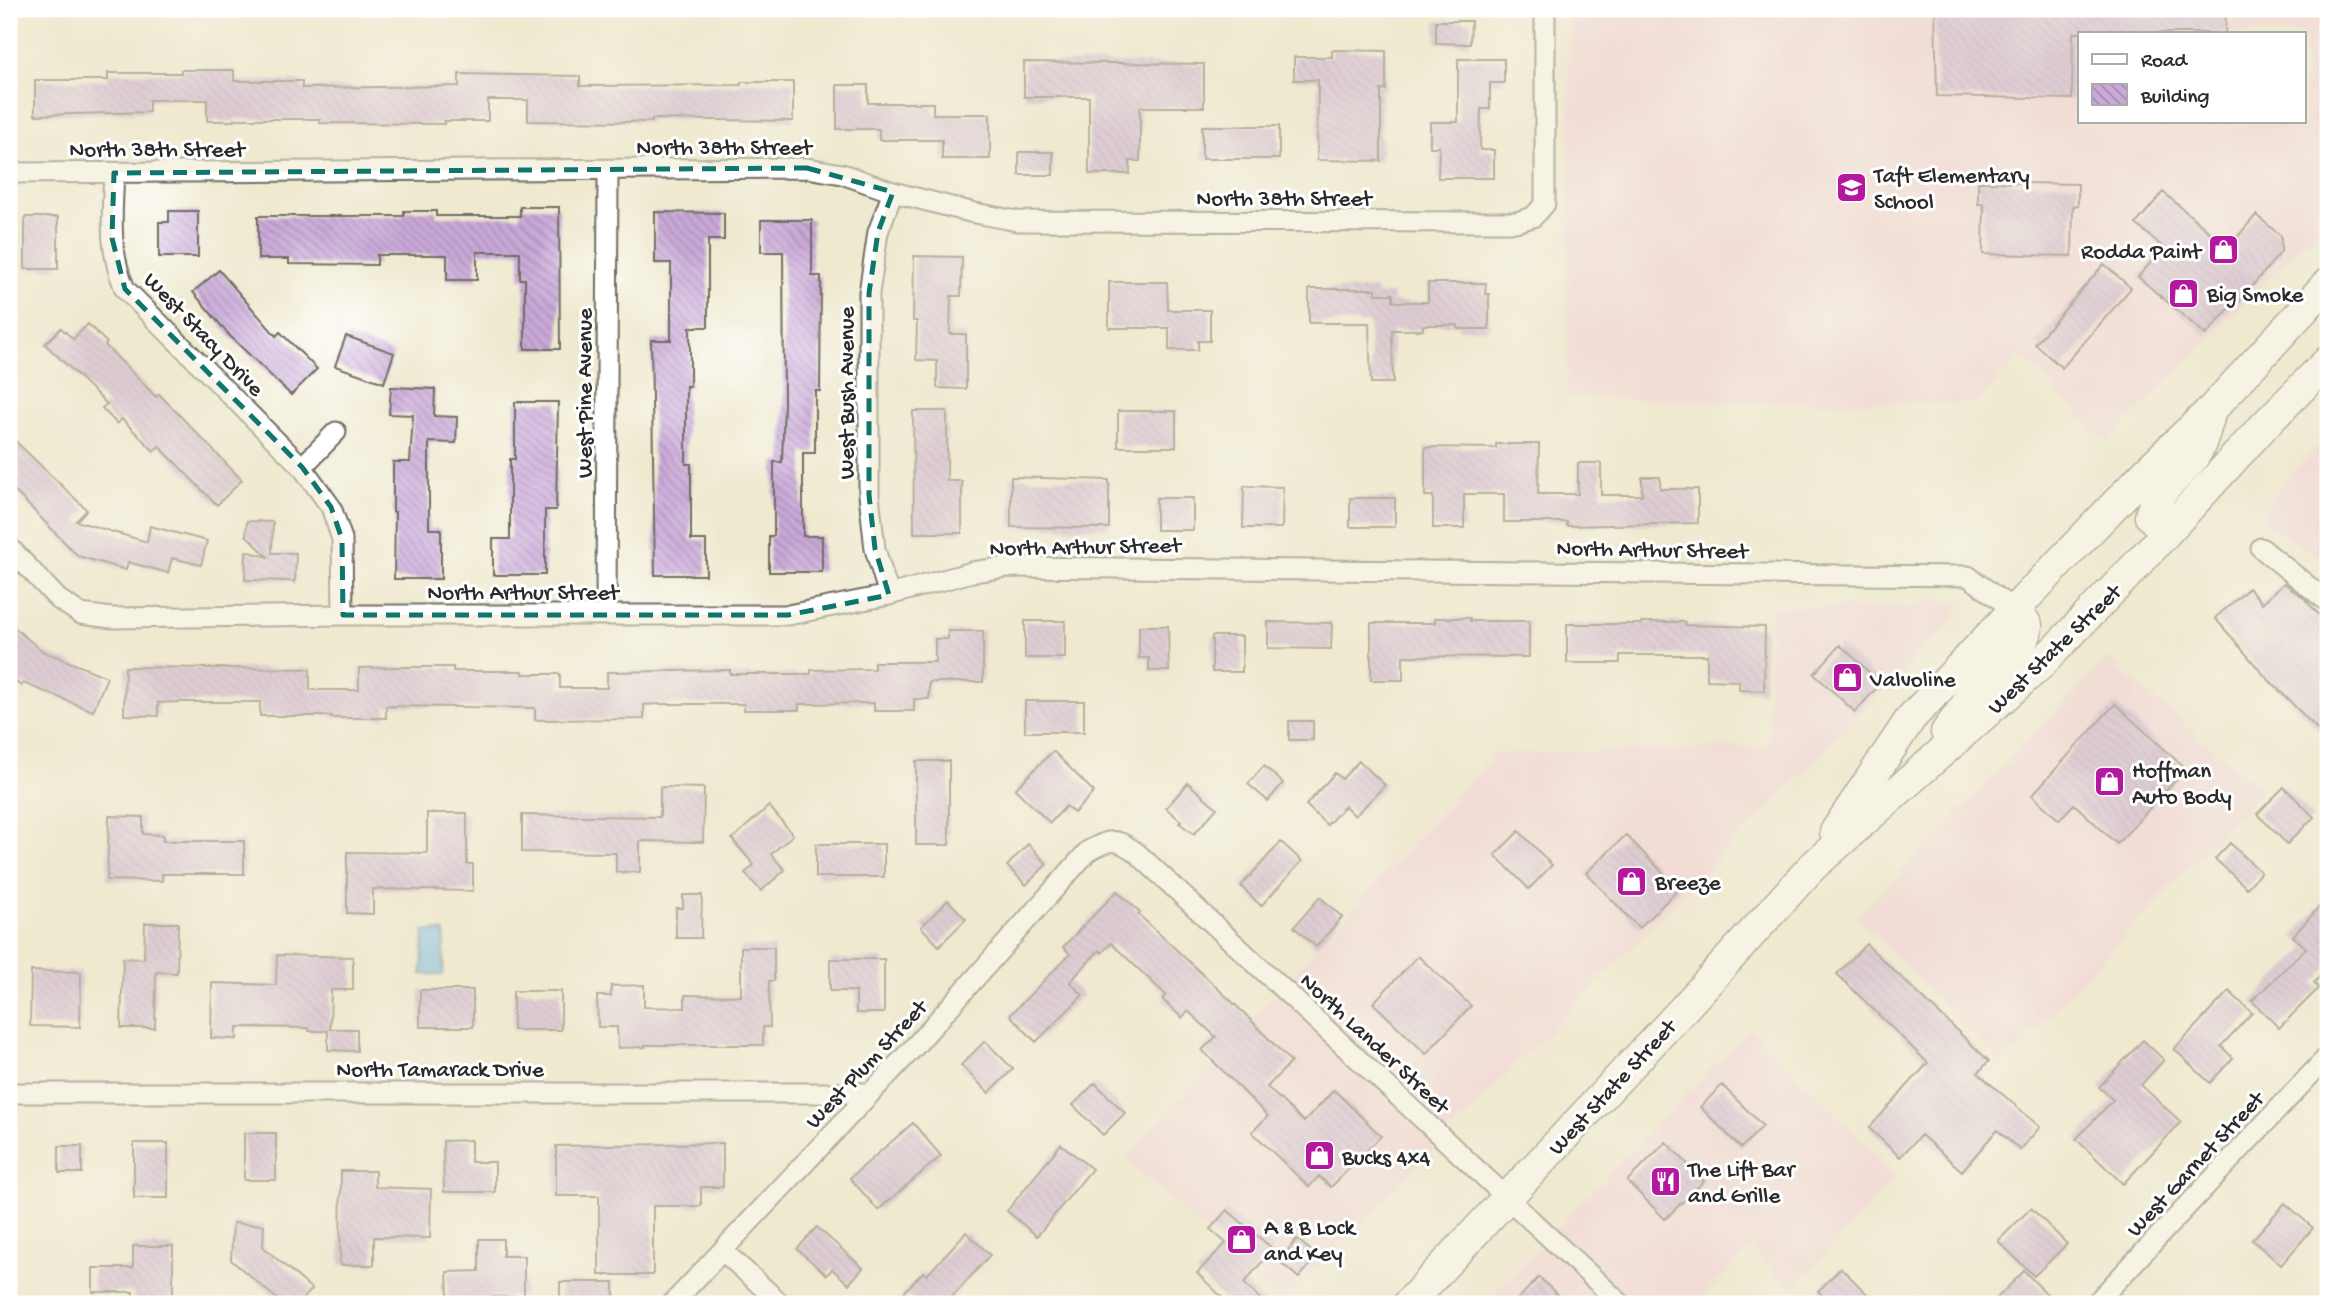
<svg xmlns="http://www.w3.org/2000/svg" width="2337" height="1313" font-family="'Gochi Hand',sans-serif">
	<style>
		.built { fill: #f4cfdd; fill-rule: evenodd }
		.water { fill: #78b9ed; stroke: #52728c; stroke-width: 2 }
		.building { fill: url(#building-back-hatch) }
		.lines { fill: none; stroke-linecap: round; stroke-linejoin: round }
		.street-casing { stroke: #706e64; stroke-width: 23 }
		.primary-casing { stroke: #706e64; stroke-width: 33 }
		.street { stroke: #fff; stroke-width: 19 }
		.primary { stroke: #fff; stroke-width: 30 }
		.marked { fill: none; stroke: #0f766e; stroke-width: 5; stroke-dasharray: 14 9; stroke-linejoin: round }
		.labels { text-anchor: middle; stroke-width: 6; stroke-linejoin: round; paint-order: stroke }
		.street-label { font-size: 23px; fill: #2b2b2b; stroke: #fff }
		.poi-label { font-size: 23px; fill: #2b2b2b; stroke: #fff; text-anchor: start }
	</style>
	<defs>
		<pattern id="building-back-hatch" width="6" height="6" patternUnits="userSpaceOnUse" patternTransform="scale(1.75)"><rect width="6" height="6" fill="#caa9d9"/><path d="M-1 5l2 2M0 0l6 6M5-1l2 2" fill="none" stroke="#a48ab0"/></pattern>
	</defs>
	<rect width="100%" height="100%" fill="#fff"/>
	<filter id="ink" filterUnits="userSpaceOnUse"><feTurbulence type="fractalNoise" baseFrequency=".0143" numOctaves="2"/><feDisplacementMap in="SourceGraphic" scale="14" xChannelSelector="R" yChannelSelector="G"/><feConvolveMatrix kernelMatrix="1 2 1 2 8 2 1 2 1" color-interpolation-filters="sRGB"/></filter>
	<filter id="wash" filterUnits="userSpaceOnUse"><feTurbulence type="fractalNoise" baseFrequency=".00686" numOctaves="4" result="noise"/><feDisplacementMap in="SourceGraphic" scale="28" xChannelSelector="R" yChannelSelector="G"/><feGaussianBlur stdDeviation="1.57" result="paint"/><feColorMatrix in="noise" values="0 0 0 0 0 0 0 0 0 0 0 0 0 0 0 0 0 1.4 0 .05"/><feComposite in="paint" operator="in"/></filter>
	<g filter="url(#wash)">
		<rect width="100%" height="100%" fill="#efe9cf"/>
		<path class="built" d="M1569,9H2328V219L2107,443L2021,356L1978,403H1773L1567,398ZM2080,33H2304V121H2080Z
			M2328,435V564L2261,519L2275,491Z
			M1928,598L1948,599L1960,603L1956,617L1282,1304L1126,1158L1494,754L1768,746L1770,607H1914Z
			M2107,658L2262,790L2003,1065L1857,918Z
			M1750,1028L1898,1176L1791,1291L1751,1248L1696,1304H1484Z"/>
		<path class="water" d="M424,931L445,932L443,975L422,974Z"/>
		<g id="blocks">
			<path class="building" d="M1935,9H2073V11L2226,9L2225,33H2073L2072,99L1937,96Z
				M1436,21H1471L1470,44L1436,43Z
				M1332,50L1386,51V90H1381V161L1317,160L1318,80H1294V57H1332Z
				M1458,59H1504V83H1490V109H1481L1480,150H1494V178H1438L1439,147H1430V122H1458Z
				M1024,62L1204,64V107H1140V161H1130V174H1089V97H1024Z
				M181,70H234V81H302V88L459,86V74L580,76V86L741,85V82H793V121L652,119V122L528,121V100H488V121H444V124L320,123V119H234V121H207V100H149V112L35,115V80H108V73H181Z
				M837,85H868V103H933V114H990V159H942V140H879V129H837Z
				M1202,126H1279V159H1202Z
				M1019,152H1053V175H1019Z
				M1978,182L2078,184V206H2073L2072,256L1983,254L1984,204H1978Z
				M2163,192L2228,248L2256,215L2281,236V252L2234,308L2231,306L2206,335L2138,277L2164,248L2136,224Z
				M520,207H559L560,349H525V279H520V252H477V280H447V255H377V265L289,264V259H258V216H404V211H436V216H520Z
				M169,211H198V257H159V222H169Z
				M655,212L724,213V240H708V327H690V386H686V464H691V540H706V575H655L651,340H671V263H655Z
				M25,217H58V269H25Z
				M761,220H812V276H821L820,391H815V453H803V536H822V572H769V536H774V462H782L784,403L783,252H761Z
				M914,256L962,257L961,296H951L950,334H966V389L937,388V361L916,360L917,321H913Z
				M2104,264L2131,288L2062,368L2035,344Z
				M219,270L276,336L280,332L317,369L291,395L230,336L193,292Z
				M1109,282H1167L1168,310H1210V341H1198V350H1169V328H1109Z
				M1428,283H1486L1485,294H1489V329H1458V325H1423V330H1392L1393,383H1371L1369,323H1309V289H1376V294H1393V302H1428Z
				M88,324L107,343L105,345L156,397L159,394L242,480L217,505L159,446L154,451L122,419L117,424L102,408L107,404L45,344L61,328L73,339Z
				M346,336L394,353L384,383L335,366Z
				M391,387L435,389L434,416L457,417L456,443L429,442V529H441V579H394L395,512H393V462H410L413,415L389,414Z
				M515,402H558L556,510H545V575H493V539H510V459H515Z
				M913,411H947V481H962V533H914Z
				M1118,411H1176V447H1118Z
				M9,435L87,510L76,521L147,542L150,526L207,541L201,565L172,558L168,573L128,562L126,570L78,556L9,485Z
				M1496,444H1539L1538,494H1578V463H1601V495H1642V477H1660V489H1698V523L1567,526V522H1504V494H1464V528H1433V496H1425V447L1496,448Z
				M1011,477L1109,480V528L1011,527Z
				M1244,486L1283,487L1282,528H1243Z
				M1156,498H1193V530H1156Z
				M1350,498H1395V527H1350Z
				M247,521L273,522L272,553H296L295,583L293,581L245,580L246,551L268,557L246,535Z
				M2284,583L2304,598L2328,625V740L2264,675L2215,618L2249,588L2262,603Z
				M1435,618H1470V621H1529V657L1403,656V680H1371V623H1435Z
				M1025,621H1065V658H1025Z
				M1268,622L1332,623L1331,649L1268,648Z
				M1642,622H1685V625L1765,627L1764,691L1739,690V681L1707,680V655H1620V663H1567V624H1642Z
				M9,623L42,651L107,677L93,711L23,683L21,686L9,676Z
				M1139,626H1168L1169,671H1149V658H1139Z
				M948,631H983V682H929V699H914V711H874V703L799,704V710H744V704H659L644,705V719L535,720V708L386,706V718H332V716H260V702H178L158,703V716L124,715L125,667L310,669V690H359V668L399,667H453V671H523V674H560V688H607V672L730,670V674H811V670L874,669V662H935V639H948Z
				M1212,636H1242V672H1212Z
				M1840,645L1881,683L1855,712L1814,674Z
				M1025,701H1084V732H1025Z
				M2115,704L2186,769L2117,844L2074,804L2059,820L2032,795Z
				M1289,721H1313V740H1289Z
				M1053,751L1094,792L1074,813L1066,806L1050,823L1015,789Z
				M916,761H949V845H916Z
				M1359,761L1385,785L1355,816L1345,806L1327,825L1306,805L1335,773L1342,779Z
				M1264,766L1283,783L1268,801L1248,784Z
				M1188,783L1217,808L1194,834L1179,823L1181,821L1166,808Z
				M660,787L704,788L703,842L640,841V872H616V853L522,852V815L660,817Z
				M2284,787L2314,817L2287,844L2257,814Z
				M769,806L793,835L771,854L785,870L761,891L745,873L754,865L732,839Z
				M427,813H467V864H473V891L373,889V914L347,913V852L427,853Z
				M109,816L143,817V834L163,835V841H244V874H162V881L107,880Z
				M1519,831L1552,865L1529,889L1495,855Z
				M1626,835L1679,889L1639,928L1586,873Z
				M1281,842L1302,861L1261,906L1241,886Z
				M2230,843L2261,872L2247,888L2215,859Z
				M816,844H884V877H816Z
				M1028,844L1047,864L1026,885L1007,866Z
				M1117,891L1140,912L1138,914L1244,1013L1291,1062L1267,1087L1304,1122L1334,1090L1381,1136L1331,1187L1319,1176L1309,1187L1252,1132L1268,1116L1202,1050L1216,1037L1188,1011L1182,1018L1162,999L1166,995L1111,943L1102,953L1099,950L1070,982L1083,995L1036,1042L1010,1015L1070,954L1063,947Z
				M683,895H702L701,938H676V908H683Z
				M1320,897L1342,917L1316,947L1294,927Z
				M2328,897V967L2314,983L2319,988L2279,1028L2252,1001L2306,948L2293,936Z
				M948,900L966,919L939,946L921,927Z
				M145,923H178L177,973L156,972L155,1028H121L123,958L144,959Z
				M1866,944L1989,1061L1978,1073L2040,1127L2020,1150L1997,1130L1962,1171L1921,1135L1900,1157L1869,1128L1928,1063L1837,974Z
				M741,947H774V981H769L770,1027H763V1045H645V1047L618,1048L617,1027H598L597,996H611V986L644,985V1007L685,1008V995L741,996Z
				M277,955L353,957V990H331L330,1029H357V1051L328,1050V1031H309V1028L237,1027V1039L211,1038L212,983L276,985Z
				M1418,956L1471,1006L1426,1054L1373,1003Z
				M830,959H884V1013H856V991H830Z
				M31,971L81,972L80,1027L30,1026Z
				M420,990H473V1027H420Z
				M513,991H561V1030H513Z
				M2229,991L2252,1013L2221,1046L2233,1058L2210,1083L2174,1049Z
				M2143,1040L2164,1060L2141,1085L2181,1122L2123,1184L2076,1139L2113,1100L2099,1087Z
				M985,1041L1013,1069L989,1093L961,1065Z
				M1095,1083L1125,1113L1103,1135L1073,1105Z
				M1722,1085L1763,1126L1741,1148L1700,1107Z
				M913,1123L941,1156L878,1210L850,1178Z
				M244,1133H276V1180H244Z
				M471,1140V1162H495V1192H444L443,1141Z
				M1666,1142L1704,1181L1665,1219L1627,1181Z
				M134,1143H168V1198H134Z
				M723,1143V1187H701V1206H653V1275H599V1196H556V1146Z
				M1061,1144L1092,1169L1037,1236L1007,1211Z
				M59,1146H82V1173H59Z
				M341,1171H375V1187L431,1189L430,1238L374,1237V1265H340Z
				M2285,1203L2313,1228L2281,1265L2252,1240Z
				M2031,1208L2067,1244L2034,1276L1998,1241Z
				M1227,1210L1273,1249L1244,1283L1265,1304H1229L1197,1273L1226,1243L1210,1229Z
				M233,1223L264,1225L263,1247L312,1289L299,1304H283L231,1260Z
				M817,1227L863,1268L849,1284L832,1269L827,1275L797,1249Z
				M966,1232L990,1255L946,1304H917L904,1292L923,1272L927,1275Z
				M479,1239H503V1256H524V1296L490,1297L491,1304H462V1298H448L447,1272L479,1271Z
				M1297,1239L1317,1256L1299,1278L1279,1261Z
				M133,1246H173V1304H133V1292H93V1268H133Z
				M1841,1268L1877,1304H1831L1818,1291Z
				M2024,1271L2057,1304H1991Z
				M1539,1277L1567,1304H1513Z
				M560,1282H614V1304H560Z"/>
		</g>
	</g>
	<g filter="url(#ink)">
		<use href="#blocks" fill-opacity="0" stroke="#706e64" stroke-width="2"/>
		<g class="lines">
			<defs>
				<path id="street" d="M9,173L807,168L842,174L893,192L970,212L1017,221L1516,222L1533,217L1545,204V9
					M114,173C112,216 108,249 125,289L302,467L331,507L342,539L343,615
					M302,467L336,432
					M9,547L58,599L81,614L112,618L343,615H788L889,595L972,572L1007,567L1968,576L2014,610
					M2261,548L2328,602
					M889,595L875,549L869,495V293L878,232L893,192
					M606,615L608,170
					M9,1093H870
					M723,1251L781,1304
					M672,1304L915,1046L1088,851C1111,839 1115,837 1137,853L1621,1304
					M2095,1304L2328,1056"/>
				<path id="primary" d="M2166,532L2150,516C2157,487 2185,474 2198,450C2203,440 2206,428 2209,418
					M1946,732L1976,691L2021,644L2026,634L2027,625L2014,610
					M1835,832L1911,718L2146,472L2213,408L2328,283
					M1408,1304L1687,1005L1812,867L2039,666L2132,570L2261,429L2328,361"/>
			</defs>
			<use href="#street" class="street-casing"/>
			<use href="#primary" class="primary-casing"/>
			<use href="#street" class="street"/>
			<use href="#primary" class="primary"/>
		</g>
	</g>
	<path d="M0 0H2337V1313H0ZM807,168L893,192L878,232L869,293V495L875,549L889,595L788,615H343L342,539L331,507L302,467L125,289L112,238L114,173Z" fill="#efe9cf" fill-opacity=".55" fill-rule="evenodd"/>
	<path class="marked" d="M807,168L893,192L878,232L869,293V495L875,549L889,595L788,615H343L342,539L331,507L302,467L125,289L112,238L114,173Z"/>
	<defs>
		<symbol id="school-square" viewBox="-11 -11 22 22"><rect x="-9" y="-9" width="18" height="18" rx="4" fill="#b5179e" stroke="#fff"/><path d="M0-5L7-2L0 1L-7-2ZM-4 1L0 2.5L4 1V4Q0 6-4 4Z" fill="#fff"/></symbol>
		<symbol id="shop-square" viewBox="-11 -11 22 22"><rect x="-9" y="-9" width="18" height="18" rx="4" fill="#b5179e" stroke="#fff"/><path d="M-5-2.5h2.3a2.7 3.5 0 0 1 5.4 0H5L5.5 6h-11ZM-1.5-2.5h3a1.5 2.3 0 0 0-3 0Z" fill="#fff"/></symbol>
		<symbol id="restaurant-square" viewBox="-11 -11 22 22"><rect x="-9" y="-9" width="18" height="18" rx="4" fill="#b5179e" stroke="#fff"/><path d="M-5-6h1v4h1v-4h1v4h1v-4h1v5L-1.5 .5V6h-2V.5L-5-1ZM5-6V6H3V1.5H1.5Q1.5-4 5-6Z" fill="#fff"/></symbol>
	</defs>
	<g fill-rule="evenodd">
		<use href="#school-square" x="1834" y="170" width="35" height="35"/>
		<use href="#shop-square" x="2206" y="232" width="35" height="35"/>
		<use href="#shop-square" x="2166" y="276" width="35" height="35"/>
		<use href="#shop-square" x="1830" y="660" width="35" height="35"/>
		<use href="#shop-square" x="2092" y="764" width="35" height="35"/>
		<use href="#shop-square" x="1614" y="864" width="35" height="35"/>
		<use href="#shop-square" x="1302" y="1138" width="35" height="35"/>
		<use href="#restaurant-square" x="1648" y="1164" width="35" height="35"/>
		<use href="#shop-square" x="1224" y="1222" width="35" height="35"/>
	</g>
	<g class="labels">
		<g class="street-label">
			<text x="724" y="154">North 38th Street</text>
			<text x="157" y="156">North 38th Street</text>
			<text x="1284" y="205">North 38th Street</text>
			<text transform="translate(205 333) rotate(46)" y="8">West Stacy Drive</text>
			<text transform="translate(583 393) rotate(-90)" y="8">West Pine Avenue</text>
			<text transform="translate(845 393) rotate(-90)" y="8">West Bush Avenue</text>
			<text transform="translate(1085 545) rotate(-1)" y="8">North Arthur Street</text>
			<text transform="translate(1652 548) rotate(1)" y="8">North Arthur Street</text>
			<text x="523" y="599">North Arthur Street</text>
			<text transform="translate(2053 648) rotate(-44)" y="8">West State Street</text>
			<text transform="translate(1376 1042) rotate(43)" y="8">North Lander Street</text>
			<text transform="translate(865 1063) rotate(-47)" y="8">West Plum Street</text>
			<text x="440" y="1076">North Tamarack Drive</text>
			<text transform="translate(1611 1086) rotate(-47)" y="8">West State Street</text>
			<text transform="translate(2194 1163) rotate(-47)" y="8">West Garnet Street</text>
		</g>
		<g class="poi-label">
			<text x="1874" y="182">Taft Elementary<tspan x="1874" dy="26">School</tspan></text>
			<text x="2201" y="258" text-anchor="end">Rodda Paint</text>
			<text x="2207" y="301">Big Smoke</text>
			<text x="1870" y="686">Valvoline</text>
			<text x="2132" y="777">Hoffman<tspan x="2132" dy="26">Auto Body</tspan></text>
			<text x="1655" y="889">Breeze</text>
			<text x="1342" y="1164">Bucks 4x4</text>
			<text x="1688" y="1176">The Lift Bar<tspan x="1688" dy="26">and Grille</tspan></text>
			<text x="1264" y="1234">A &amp; B Lock<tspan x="1264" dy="26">and Key</tspan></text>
		</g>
	</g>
	<rect width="2337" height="1313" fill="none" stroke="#fff" stroke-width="35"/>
	<rect x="2078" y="32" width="228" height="91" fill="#ffffff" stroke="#aaaaaa" stroke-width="2"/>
	<rect x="2092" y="54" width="35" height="10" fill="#ffffff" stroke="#aaaaaa" stroke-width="2"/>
	<text x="2141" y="66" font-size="21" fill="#2b2b2b">Road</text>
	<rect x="2092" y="84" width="35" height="21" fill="url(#building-back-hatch)" stroke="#aaaaaa" stroke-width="2"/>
	<text x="2141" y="102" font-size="21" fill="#2b2b2b">Building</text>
</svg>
